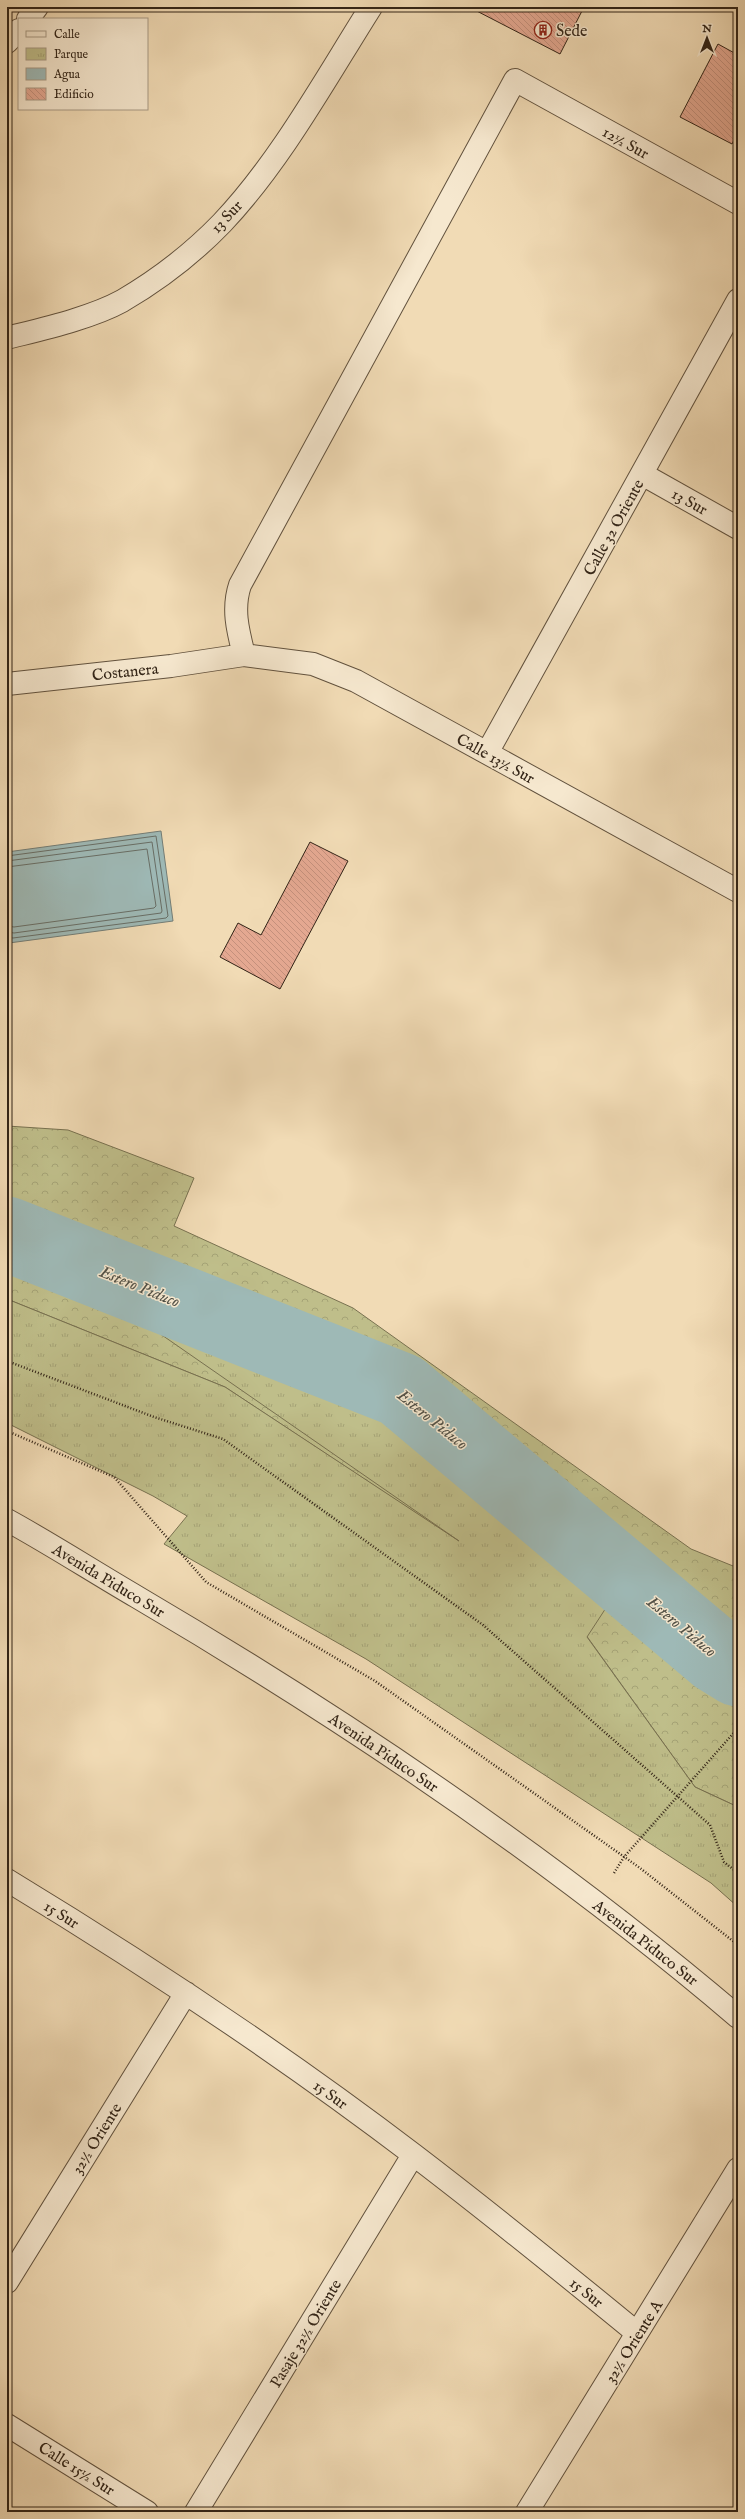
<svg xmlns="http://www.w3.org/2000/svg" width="745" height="2519" font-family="'IM FELL English',serif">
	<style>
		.forest { fill: url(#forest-crowns); stroke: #787150 }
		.park { fill: url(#park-tufts); stroke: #787150 }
		.water { fill: #9eb9b6; stroke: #737d76 }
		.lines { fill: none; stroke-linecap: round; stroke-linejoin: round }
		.shore { stroke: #686e66; stroke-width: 1 }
		.river { stroke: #9eb9b6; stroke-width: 75 }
		.building { fill: url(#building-back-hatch); stroke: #322417 }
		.minor-casing { stroke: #62523e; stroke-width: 24 }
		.path { stroke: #322417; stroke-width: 2.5; stroke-dasharray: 1 2; stroke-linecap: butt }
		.minor { stroke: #f6e8cf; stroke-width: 22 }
		.labels { text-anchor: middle; stroke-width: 3; stroke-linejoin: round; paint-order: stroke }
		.poi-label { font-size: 16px; fill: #322417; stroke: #f6e8cf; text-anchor: start }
		.street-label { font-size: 16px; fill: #322417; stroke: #f6e8cf }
		.water-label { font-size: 17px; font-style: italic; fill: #525147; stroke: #f6e8cf }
	</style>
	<defs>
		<pattern id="forest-crowns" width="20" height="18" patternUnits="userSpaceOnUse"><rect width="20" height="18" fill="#bfbe8a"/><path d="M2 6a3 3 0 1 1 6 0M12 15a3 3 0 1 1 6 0" fill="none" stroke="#a5a376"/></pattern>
		<pattern id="park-tufts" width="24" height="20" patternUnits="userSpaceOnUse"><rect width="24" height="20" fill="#bfbe8a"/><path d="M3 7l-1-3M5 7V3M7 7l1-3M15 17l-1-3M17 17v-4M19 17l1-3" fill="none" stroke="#a5a376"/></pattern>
		<pattern id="building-back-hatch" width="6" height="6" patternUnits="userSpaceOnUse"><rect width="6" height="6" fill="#e4a891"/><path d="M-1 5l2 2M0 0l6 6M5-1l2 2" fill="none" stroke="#c4907c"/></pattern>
	</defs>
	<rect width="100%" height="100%" fill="#f1dbb5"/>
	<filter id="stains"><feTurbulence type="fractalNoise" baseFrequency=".005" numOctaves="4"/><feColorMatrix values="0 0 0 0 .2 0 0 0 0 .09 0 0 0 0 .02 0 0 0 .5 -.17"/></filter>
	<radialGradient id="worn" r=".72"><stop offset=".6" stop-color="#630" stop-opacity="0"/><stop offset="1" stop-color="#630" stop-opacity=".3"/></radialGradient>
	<path class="forest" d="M7,1126L68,1130L194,1178L174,1226L353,1308L691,1549L738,1568V1807L695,1787L573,1617L225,1387L7,1299Z"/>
	<path class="park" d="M7,1201L138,1258L211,1308L342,1383L617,1591L587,1637L695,1787L738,1807V1907L711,1883L366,1659L164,1544L187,1516L153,1496L7,1423V1299L225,1387L459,1541L133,1315L7,1267Z"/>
	<path class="water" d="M161,831L173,921L9,943L7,852Z"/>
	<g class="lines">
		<path class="shore" d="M7,856L156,836L168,916L166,918L13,938L7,937
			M7,861L152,842L162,911L161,913L14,933L7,932
			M7,867L147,849L156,906L154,908L14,927L7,926"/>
		<path class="river" d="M7,1234L401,1390L717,1656L738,1669"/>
	</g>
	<path class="building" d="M469,7H584L560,54Z
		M718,44L738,55V132L732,144L680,117Z
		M310,842L348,861L280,989L220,957L238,923L261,935Z"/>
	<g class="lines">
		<defs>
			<path id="minor" d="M28,19L37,7
				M7,42L19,30
				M7,338C42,329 91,318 122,301C158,280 193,253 222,223C280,162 326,78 371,7
				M642,474L738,528
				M244,655C238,631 232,609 240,585L515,80L738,203
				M7,684L171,666L244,655L313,664L356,681L738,891
				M487,753L738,300
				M7,1520C51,1544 94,1572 137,1597C348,1721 551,1858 738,2017
				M7,1880C147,1965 284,2056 414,2155C490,2213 564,2273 637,2333
				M7,2282L186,1993
				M7,2425L147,2512
				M196,2512L413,2155
				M527,2512L738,2169"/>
		</defs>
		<use href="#minor" class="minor-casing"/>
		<path class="path" d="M7,1361L154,1417L223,1439L483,1625L710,1825L724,1862L738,1873
			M7,1431L114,1477L206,1582L375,1681L640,1868L738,1945
			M614,1873L624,1857L738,1728"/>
		<use href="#minor" class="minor"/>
	</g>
	<defs>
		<symbol id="building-ring" viewBox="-11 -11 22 22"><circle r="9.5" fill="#f6e8cf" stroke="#8f2418" stroke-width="1.5"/><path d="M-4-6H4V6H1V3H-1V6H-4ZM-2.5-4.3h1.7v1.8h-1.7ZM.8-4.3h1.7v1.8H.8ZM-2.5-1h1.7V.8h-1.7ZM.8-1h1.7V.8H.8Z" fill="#8f2418"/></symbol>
	</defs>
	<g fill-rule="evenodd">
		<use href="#building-ring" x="533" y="20" width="20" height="20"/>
	</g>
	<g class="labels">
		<g class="poi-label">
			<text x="556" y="36">Sede</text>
		</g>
		<g class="street-label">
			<text transform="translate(626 142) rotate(29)" y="6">12½ Sur</text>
			<text transform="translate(226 216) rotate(-47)" y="6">13 Sur</text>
			<text transform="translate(690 501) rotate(29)" y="6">13 Sur</text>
			<text transform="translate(613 527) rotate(-61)" y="6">Calle 32 Oriente</text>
			<text transform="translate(125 671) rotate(-6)" y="6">Costanera</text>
			<text transform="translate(496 758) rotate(29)" y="6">Calle 13½ Sur</text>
			<text transform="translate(109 1580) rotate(31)" y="6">Avenida Piduco Sur</text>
			<text transform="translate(384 1752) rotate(34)" y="6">Avenida Piduco Sur</text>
			<text transform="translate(62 1914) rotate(32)" y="6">15 Sur</text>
			<text transform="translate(646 1942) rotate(38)" y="6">Avenida Piduco Sur</text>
			<text transform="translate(331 2094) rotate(36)" y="6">15 Sur</text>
			<text transform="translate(96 2138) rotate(-58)" y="6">32½ Oriente</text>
			<text transform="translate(587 2292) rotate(39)" y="6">15 Sur</text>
			<text transform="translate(305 2333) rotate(-59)" y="6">Pasaje 32½ Oriente</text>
			<text transform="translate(633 2341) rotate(-58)" y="6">32½ Oriente A</text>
			<text transform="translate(77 2468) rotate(32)" y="6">Calle 15½ Sur</text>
		</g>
		<g class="water-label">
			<text transform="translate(140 1286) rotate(22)" y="6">Estero Piduco</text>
			<text transform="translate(433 1419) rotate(39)" y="6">Estero Piduco</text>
			<text transform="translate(682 1626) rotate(40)" y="6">Estero Piduco</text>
		</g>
	</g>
	<rect width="745" height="2519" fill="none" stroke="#f1dbb5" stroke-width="24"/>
	<rect x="8" y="8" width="729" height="2503" fill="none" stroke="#322417" stroke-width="2"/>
	<rect x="12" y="12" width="721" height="2495" fill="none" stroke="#322417"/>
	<rect x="18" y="18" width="130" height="92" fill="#f6e8cf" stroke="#a89a85"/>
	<rect x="26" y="31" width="20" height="6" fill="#f6e8cf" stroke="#a89a85"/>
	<text x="54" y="38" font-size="12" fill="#322417">Calle</text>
	<rect x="26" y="48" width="20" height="12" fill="url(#park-tufts)" stroke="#a89a85"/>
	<text x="54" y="58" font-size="12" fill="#322417">Parque</text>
	<rect x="26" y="68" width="20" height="12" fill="#9eb9b6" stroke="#a89a85"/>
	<text x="54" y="78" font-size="12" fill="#322417">Agua</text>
	<rect x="26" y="88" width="20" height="12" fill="url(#building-back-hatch)" stroke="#a89a85"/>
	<text x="54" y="98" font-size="12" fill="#322417">Edificio</text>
	<g transform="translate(707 38)" stroke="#f6e8cf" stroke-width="3" paint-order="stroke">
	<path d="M0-3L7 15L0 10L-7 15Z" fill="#322417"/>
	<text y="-6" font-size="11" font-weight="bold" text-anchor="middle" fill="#322417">N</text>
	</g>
	<rect width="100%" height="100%" filter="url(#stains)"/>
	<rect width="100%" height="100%" fill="url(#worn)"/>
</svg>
